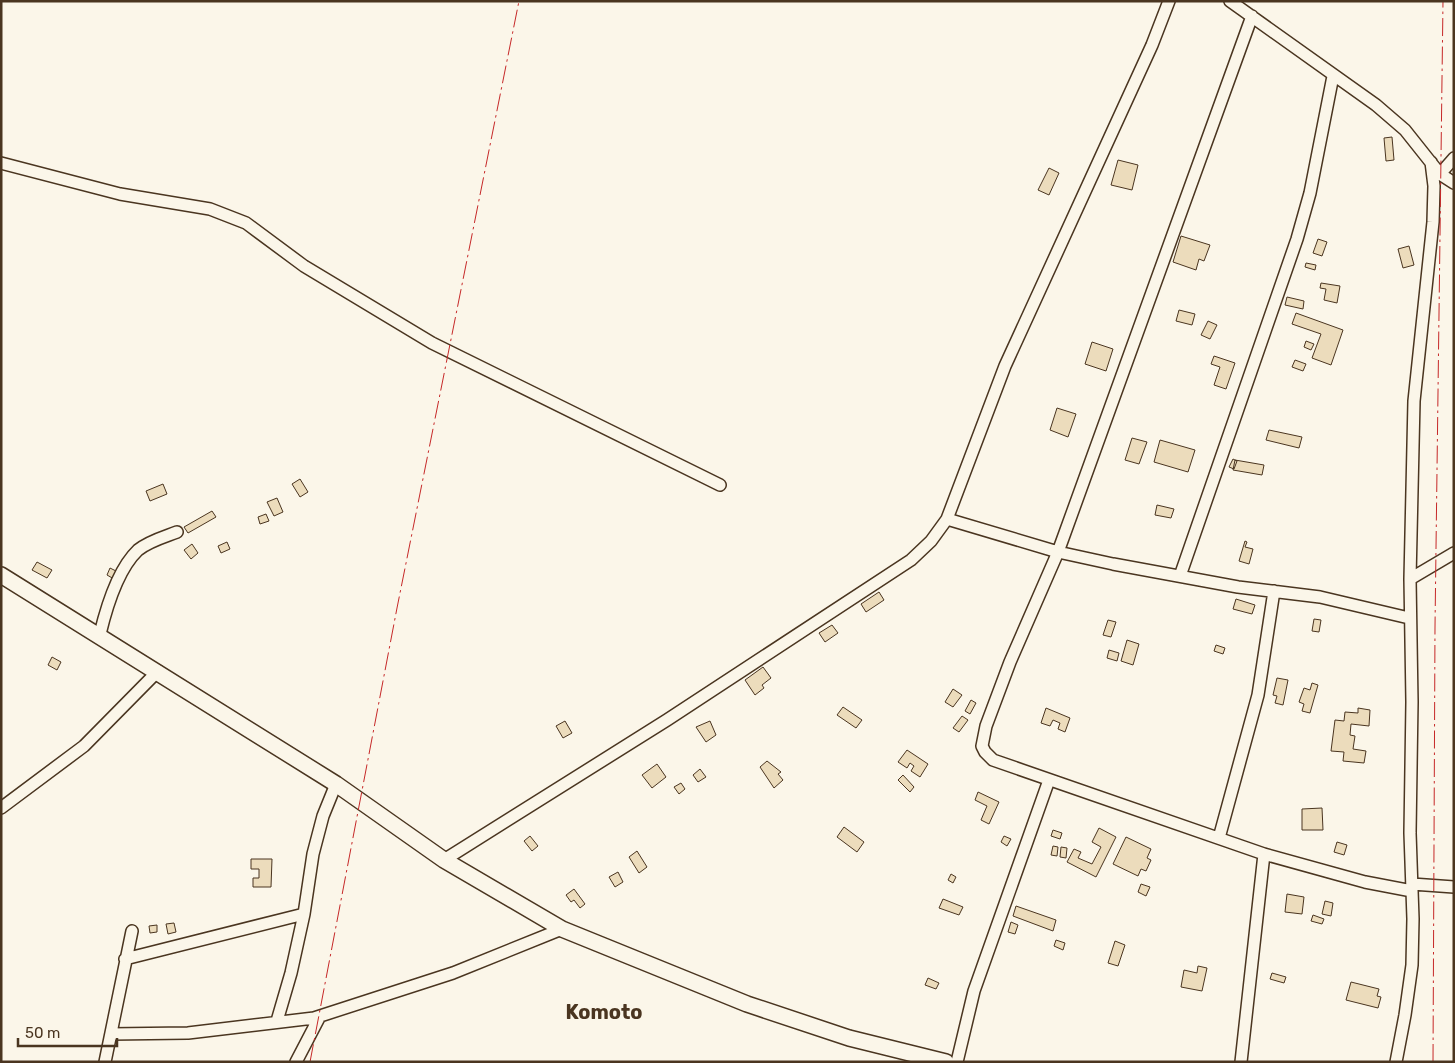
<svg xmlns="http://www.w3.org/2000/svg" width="1455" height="1063" font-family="Rubik,sans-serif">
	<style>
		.building { fill: #ecdcbc; stroke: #4a3520 }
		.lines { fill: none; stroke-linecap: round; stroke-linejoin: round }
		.minor-casing { stroke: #4a3520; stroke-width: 14 }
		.tertiary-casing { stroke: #4a3520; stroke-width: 18 }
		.minor { stroke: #fbf6e9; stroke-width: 11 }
		.tertiary { stroke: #fbf6e9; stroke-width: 15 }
		.power { stroke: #c62828; stroke-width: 1; stroke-dasharray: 18 4 2.5 4; stroke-linecap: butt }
		.labels { text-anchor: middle; stroke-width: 4; stroke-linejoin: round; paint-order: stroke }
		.quarter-label { font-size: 20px; font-weight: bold; fill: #4a3520; stroke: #fbf6e9 }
	</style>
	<rect width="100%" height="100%" fill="#fbf6e9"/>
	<path class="building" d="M1392,137L1394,160L1386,161L1384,138Z
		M1118,160L1138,165L1132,190L1111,185Z
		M1049,168L1059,173L1049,195L1038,190Z
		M1181,236L1210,245L1204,261L1199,259L1196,270L1173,262Z
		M1318,239L1327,242L1322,256L1313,253Z
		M1409,246L1414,265L1403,268L1398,249Z
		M1306,263L1316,265L1315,270L1305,267Z
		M1321,283L1340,286L1337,303L1324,300L1326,289L1320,288Z
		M1287,297L1304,301L1303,309L1285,305Z
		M1179,310L1195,314L1192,325L1176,321Z
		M1296,313L1343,330L1331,365L1312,358L1321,334L1292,324Z
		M1208,321L1217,325L1210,339L1201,335Z
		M1306,341L1314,344L1311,350L1304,347Z
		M1092,342L1113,349L1106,371L1085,364Z
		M1214,356L1235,363L1226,389L1214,385L1220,367L1211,364Z
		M1295,360L1306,364L1303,371L1292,367Z
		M1057,408L1076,414L1068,437L1050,430Z
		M1269,430L1302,437L1299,448L1266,440Z
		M1132,438L1147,442L1139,464L1125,460Z
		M1160,440L1195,450L1188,472L1154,462Z
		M1233,459L1237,461L1234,469L1229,467Z
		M1235,460L1264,465L1262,475L1233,470Z
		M300,479L308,492L300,497L292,484Z
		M163,484L167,494L150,501L146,491Z
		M277,498L283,512L274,516L267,502Z
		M1157,505L1174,509L1171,518L1155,515Z
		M212,511L216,517L188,533L184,527Z
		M266,514L269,521L260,524L258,517Z
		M1245,541L1247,542L1245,547L1253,549L1249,564L1239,561Z
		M227,542L230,549L221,553L218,546Z
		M192,544L198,553L191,559L184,550Z
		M37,562L52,570L47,578L32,570Z
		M110,568L118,572L114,579L107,575Z
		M879,592L884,600L866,612L861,604Z
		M1236,599L1255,605L1252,614L1233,609Z
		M1314,619L1321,620L1319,632L1312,631Z
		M1108,620L1116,622L1111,637L1103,635Z
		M832,625L838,633L825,642L819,633Z
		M1127,640L1139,644L1133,665L1121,661Z
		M1216,645L1225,648L1223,654L1214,651Z
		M1109,650L1119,653L1117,661L1107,658Z
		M52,657L61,662L57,670L48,665Z
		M763,667L771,678L762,685L764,688L755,695L745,680Z
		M1277,678L1288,680L1283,705L1275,703L1277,696L1273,695Z
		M1312,683L1318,685L1310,713L1302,711L1304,704L1299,702L1304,688L1310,690Z
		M953,689L962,695L953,707L945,702Z
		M971,700L976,703L970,714L965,711Z
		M843,707L862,720L856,728L837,715Z
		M1046,708L1070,718L1065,732L1058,729L1060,723L1053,720L1050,726L1041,723Z
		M1358,708L1370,710L1369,726L1351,724L1350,735L1355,736L1353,749L1366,751L1364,763L1343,761L1344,752L1331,751L1335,720L1344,721L1345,712L1358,713Z
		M962,716L968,720L959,732L953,728Z
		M565,721L572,733L563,738L556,726Z
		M710,721L716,735L706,742L696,727Z
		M907,750L928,764L920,777L911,771L914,766L910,763L907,768L898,762Z
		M767,761L781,772L778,774L783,780L774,788L760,767Z
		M657,764L666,777L652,788L642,775Z
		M700,769L706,777L698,782L693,775Z
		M903,775L914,787L910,792L898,780Z
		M681,783L685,789L679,794L674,787Z
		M978,792L999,802L989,824L981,820L987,806L975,800Z
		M1322,808L1323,830H1302V809Z
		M844,827L864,842L857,852L837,837Z
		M1099,828L1116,837L1096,877L1067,862L1074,849L1081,852L1078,858L1092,864L1101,847L1092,842Z
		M1053,830L1062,833L1060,839L1051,836Z
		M530,836L538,846L532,851L524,841Z
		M1004,836L1011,839L1007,846L1001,842Z
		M1126,837L1151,849L1147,858L1151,860L1146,871L1141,869L1138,876L1113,864Z
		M1337,842L1347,845L1344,855L1334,852Z
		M1053,846L1058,847L1057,856L1051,855Z
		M1061,847L1067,848L1066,858L1060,857Z
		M637,851L647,867L639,873L629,857Z
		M251,859H272L271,887H253V878H259V869H251Z
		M618,872L623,882L615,887L609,877Z
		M951,874L956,877L953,883L948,880Z
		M1141,884L1150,887L1146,896L1138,892Z
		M574,889L585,904L580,908L574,900L571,902L566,895Z
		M1287,894L1304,897L1302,914L1285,912Z
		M943,899L963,907L959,915L939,908Z
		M1325,901L1333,903L1331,916L1322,914Z
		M1016,906L1056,920L1053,931L1013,916Z
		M1313,915L1324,919L1322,924L1311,921Z
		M1011,922L1018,925L1015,934L1008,932Z
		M174,923L176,932L168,934L166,924Z
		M157,925V932L150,933L149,926Z
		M1056,940L1065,943L1063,950L1054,946Z
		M1115,941L1125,945L1118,966L1108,963Z
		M1198,966L1207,968L1202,991L1181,987L1184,970L1197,973Z
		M1272,973L1286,977L1284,983L1270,979Z
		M928,978L939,983L936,989L925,985Z
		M1351,982L1379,989L1377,996L1381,997L1378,1008L1346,1000Z"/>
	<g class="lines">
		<defs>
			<path id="minor" d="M1230,1L1376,105L1405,130L1440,174L1454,183
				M1252,16L1058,552L1010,662L986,726L982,746L985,752L993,760L1264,854L1365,882L1412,891
				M1,163L120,194L210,209L246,223L304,266L432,343L720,485
				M1440,174L1454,158
				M947,519L1058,552L1113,564L1238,587L1320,597L1409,618
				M1180,576L1297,239L1310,193L1333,76
				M1410,579L1454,553
				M100,634C106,609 118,569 138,550C149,541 164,537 177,532
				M1,808L84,746L158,671
				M1219,838L1258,695L1274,591
				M444,860L667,720L911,560L931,541L947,519L1005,366L1152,45L1169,1
				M1412,884L1454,887
				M125,959L304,914
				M277,1021L291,973L304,914L313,854L323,816L336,784
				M111,1034L188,1033L314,1018L453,973L562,929
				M105,1062L132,931
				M296,1062L320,1016
				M957,1062L974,991L1049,780
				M1241,1062L1264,854
				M1396,1062L1405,1015L1412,965L1413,919L1410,833L1412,702L1410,579L1414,401L1433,222L1434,186L1431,162"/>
			<path id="tertiary" d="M1,575L336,784L444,860L562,929L747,1004L849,1038L946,1062"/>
		</defs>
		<use href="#minor" class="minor-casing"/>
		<use href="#tertiary" class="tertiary-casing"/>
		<use href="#minor" class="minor"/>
		<use href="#tertiary" class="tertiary"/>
		<path class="power" d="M310,1062L397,608L519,1
			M1433,1062L1435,627L1443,1"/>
	</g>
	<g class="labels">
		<g class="quarter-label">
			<text x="604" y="1019">Komoto</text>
		</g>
	</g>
	<rect width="1455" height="1063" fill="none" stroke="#4a3520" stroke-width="5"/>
	<path d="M18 1038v8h99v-8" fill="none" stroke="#4a3520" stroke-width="2.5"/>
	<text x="25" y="1038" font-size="15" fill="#4a3520" stroke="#fbf6e9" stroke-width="4" paint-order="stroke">50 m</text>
</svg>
